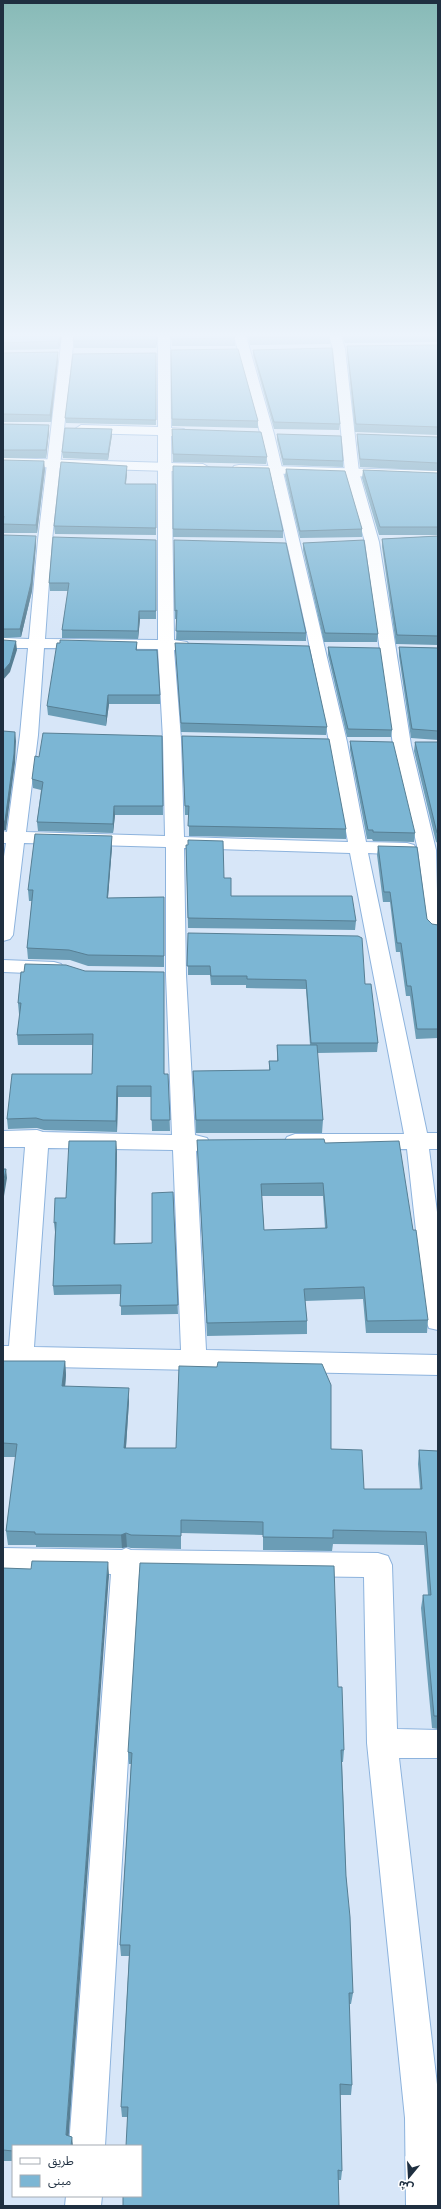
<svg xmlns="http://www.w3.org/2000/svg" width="441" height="2209" font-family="'Roboto Serif','Noto Sans Arabic',serif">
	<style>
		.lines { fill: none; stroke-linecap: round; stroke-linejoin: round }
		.street-casing { stroke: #8db3dd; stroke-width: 2 }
		.secondary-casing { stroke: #8db3dd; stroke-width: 2 }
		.street { fill: #fff; fill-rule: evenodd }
		.secondary { fill: #fff; fill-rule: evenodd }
		.wall { fill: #6b9db6; fill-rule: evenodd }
		.shaded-wall { fill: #577f94 }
		.building { fill: #7cb6d4; stroke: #577f94; fill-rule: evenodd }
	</style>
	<rect width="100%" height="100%" fill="#d7e6f8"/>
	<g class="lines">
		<defs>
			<path id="street" d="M62,336H74L52,540L45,639L158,640V435L81,433L75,429L81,425L158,427V336H170L171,428L184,429L185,432L184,435L171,436L174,640L187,642L189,645L187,648L174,650L181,739L184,837L348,842C317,672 281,502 234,336H246L274,434L347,742L366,842L407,843L414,845L416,849L414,853L407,855L368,853L427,1133H438V1149H429L438,1220V1330L429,1328L426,1321L407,1149L295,1150L287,1147L284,1142L287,1137L295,1134H404L350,853L184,848L186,975L195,1135L207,1138L210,1143L207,1148L196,1151L206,1350L438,1355V1375L3,1366V1346H9L25,1147H3V1131L37,1130L43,1132L172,1135L166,975V847L24,843L13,935L10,939L3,941V863L6,843H3V831L7,832L20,735L28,648H3V638L29,639L38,540ZM44,648L158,649L163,739L165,836L26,832L38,735ZM48,1148L173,1150L181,1350L34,1347Z
				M329,336H341L345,349L359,472L379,542L411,745L436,850L438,934L431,932L428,928L418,850L393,745L365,542L345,472L333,349Z
				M3,960L54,962L61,964L64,968L61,972L54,974L3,972Z
				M3,1548L122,1550L126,1548L131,1550L378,1553L388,1556L392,1565L397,1729L438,1730V1758H399L438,2093V2206H406L405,2118L367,1743L364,1577L139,1574L105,2146H69L111,1574L3,1572Z
				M66,2196H102L101,2206H65Z"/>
			<path id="secondary" d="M3,458L203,464L210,468L203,472L3,466Z
				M239,465L438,471V479L234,472L232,469L234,466Z"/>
		</defs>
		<use href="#street" class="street-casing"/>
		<use href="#secondary" class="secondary-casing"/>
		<use href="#street" class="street"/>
		<use href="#secondary" class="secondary"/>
	</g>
	<path class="wall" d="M3,336H62L59,349L3,350Z
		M158,336L156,348H74L73,341Z
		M171,336L235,338V346H172Z
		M247,336H330V344L250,345Z
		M342,336H438V342L345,343Z
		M438,345V435L355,432L347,353V346Z
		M171,350L258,421V428L172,426Z
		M253,350L340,424L339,430L274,429L253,355Z
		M58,352V360L51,422H3V353Z
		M156,353V425L66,423L65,418Z
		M3,424L49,425V432L46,458H3Z
		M172,429L267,457L266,464L173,462Z
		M277,434L343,461V467L283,465L277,440Z
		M357,434L438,437V471L360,467L357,442Z
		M112,435L108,460L63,458L62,452Z
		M3,460L45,469L37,533H3Z
		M173,466L283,531V538L173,537Z
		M286,469L362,529V537L300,538L285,476Z
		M363,470L438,473V535H379L362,478Z
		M127,473L126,484H156V535L55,534L54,526Z
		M3,535L36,544L32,591L21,637L3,638Z
		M438,536V645L396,644L382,547V539Z
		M156,540V619H140L138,639L62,638V630L68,591H50L49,583Z
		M174,540L306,633V641L176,640L177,619H175Z
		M303,543L378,634L377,642H324L303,550Z
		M137,642V650L160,695V704H109L106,726L48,715L47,706Z
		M175,643L327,727L326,735L181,732Z
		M328,647L392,730L391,737H347L328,655Z
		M399,647L438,648V740L411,738L399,656Z
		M162,736L163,815H115L113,833L38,831L37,822L41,790L33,788L32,779L39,757Z
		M182,736L346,829V839L189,836V815H185Z
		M350,741L415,833L414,842L373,841L372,839H367L350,750Z
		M415,742H438V843L436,842L414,751Z
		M186,845L224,878L231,896L356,921L355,930L188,928Z
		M378,846L427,919L432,924L438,925V1038L416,1039L410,996H406L400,952H396L390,902H383L377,855Z
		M112,847L108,898L164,897V967L88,966L70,960L28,959L27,948L32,901H29L28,890Z
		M188,933L365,984L378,1043L377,1052L317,1053L323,1120L322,1133H196L193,1071L269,1070V1061H277V1045H310L306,989L246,988V985H211L210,975H188Z
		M21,972L165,1074H168L170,1131H152L151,1097H118L117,1132L44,1130L37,1128L8,1129L7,1119L92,1074L93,1045H18L17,1035L20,1014H19L18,1003Z
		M197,1140L325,1143L428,1320L427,1333H366L363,1299L305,1301L307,1321V1334L207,1336ZM262,1196H323L325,1228L264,1230Z
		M117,1151L115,1244L152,1243L173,1192L178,1314L121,1315V1294L54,1295L53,1286L55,1232L54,1223L66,1198Z
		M3,1361H65L66,1375L65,1386L129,1401L126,1448L331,1449L364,1489H420L418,1464L419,1450L438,1451V1729L432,1728L421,1608L423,1595H428L424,1545L333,1544L332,1551L263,1550V1535L181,1533V1549L131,1548L127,1547L122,1548L36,1547V1545H8L6,1531L16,1457H3Z
		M3,1568L109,1575L13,2146V2161H3Z
		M338,1687L344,1750L343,1762H342L346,1876L353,1993L351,2004H349L352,2085L351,2095H340L342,2171L341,2180H338L127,2117H122L121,2107L129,1956H121L120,1945L131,1764H129L128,1752Z"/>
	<path class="shaded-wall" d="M60,336H62L59,349L58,341Z
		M157,336H158L156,348V340Z
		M58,352V360L51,422L50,415Z
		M49,425V432L46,458V450Z
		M112,429V435L108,460V454Z
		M44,461L45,469L37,533L36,525Z
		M127,466V473L125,491V484Z
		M36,536V544L32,591L21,637L20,629Z
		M139,611L140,619L138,639V631Z
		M16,641L17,650L10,672L3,680V671Z
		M108,695L109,704L106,726V716Z
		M15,732L16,741L15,763L6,830H3V821Z
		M114,806L115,815L113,833V824Z
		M112,836V847L107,909V898Z
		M117,1086L118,1097L117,1132L116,1121Z
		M116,1141L117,1151L115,1253L114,1244Z
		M6,1169L7,1178L3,1202V1185Z
		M65,1361L66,1375L64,1400L62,1386Z
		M129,1388V1401L125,1461L124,1448Z
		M126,1533L127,1547L122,1548L121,1535Z
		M108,1562L109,1575L68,2146L66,2135Z
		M72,2137L73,2146H71Z"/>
	<path class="building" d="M3,336H60L58,341L3,343Z
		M74,336H157L156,340L73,341Z
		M171,336H234L235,338L171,339Z
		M249,336H330L250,338Z
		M438,345V427L356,424L347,346Z
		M332,348L340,424L274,422L253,350Z
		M238,349L258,421L172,419L171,350Z
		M58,352L50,415L3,414V353Z
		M156,353V420L65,418L73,354Z
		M3,424L49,425L46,450H3Z
		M65,428L112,429L108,454L62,452Z
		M172,429L261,432L267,457L173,454Z
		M277,434L341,436L343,461L283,459Z
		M357,434L438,437V463L360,459Z
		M3,460L44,461L36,525L3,524L4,516H3Z
		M61,462L127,466L125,484H156V528L54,526Z
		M173,466L269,468L283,531L173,529Z
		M286,469L345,471L362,529L300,531Z
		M363,470L438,473V527H380Z
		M3,535L36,536L31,583L20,629H3Z
		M438,536V636L397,635L382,539Z
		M53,537L156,540V611H139L138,631L62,630L69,583H49Z
		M174,540L286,543L306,633L176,631L177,610L175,611Z
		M364,540L378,634L325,633L303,543Z
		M3,640L16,641L10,663L3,671Z
		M60,640L137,642L136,650H157L160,695H108L106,716L47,706L57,643H60Z
		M175,643L309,646L327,727L181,723Z
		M328,647L380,648L392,730L348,729Z
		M399,647L438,648V731L412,729Z
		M3,731L15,732L14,754L5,821H3Z
		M43,733L162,736L163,806H114L113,824L37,822L43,782L32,779L35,756L39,757Z
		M182,736L329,739L346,829L188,826L189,806H185Z
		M350,741L393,742L415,833L373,832V830H368Z
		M415,742H438V834L437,833Z
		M35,834L112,836L107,898L164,897V956L88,955L69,950L27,948L33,890H28Z
		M188,840L223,841L224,878H231V896H352L356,921L188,918L186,845H188Z
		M378,846L417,847L427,919L432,924L438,925V1029H417L411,986H407L401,943H397L390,892H384Z
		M188,933L358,936L362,938L365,984H371L378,1043H311L306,980L247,979V976H211L210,966H187Z
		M25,964L66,965L85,971L164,972V1074H168L170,1120H151V1086H117L116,1121L43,1120L36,1118L7,1119L12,1074H92L93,1034L17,1035L21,1003H18L21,972H24Z
		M277,1045H317L323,1120H196L193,1071L270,1070L269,1061H278Z
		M324,1139L325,1143L399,1141L413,1230H416L428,1320L367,1321L364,1287L304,1289L307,1321L207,1323L197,1140ZM323,1183L327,1228L264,1230L261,1184Z
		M69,1141H116L114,1244L152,1243V1193L173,1192L178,1305L120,1306L121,1285L53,1286L56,1222L54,1223L55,1198H66Z
		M3,1169H6L3,1185Z
		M3,1361H65L62,1386L129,1388L124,1448H176L179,1366L217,1367L218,1362L322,1364L331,1385V1449L362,1450L364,1489H422L419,1450L438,1451V1716H434L423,1595H431L426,1532L333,1530V1538L263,1537V1522L181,1520V1536L131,1535L126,1533L121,1535L35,1534V1532L6,1531L17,1444L3,1443Z
		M32,1561L108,1562L66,2135L72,2137L71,2146H13V2151L3,2150V1568L31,1569Z
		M140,1563L334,1566L338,1687H342L344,1750H341L346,1876L350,1917L353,1993H349L352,2085L340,2084L342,2171L338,2170L339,2206H123V2196H141V2146H126L128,2107H121L130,1945H120L132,1753L128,1752Z"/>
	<linearGradient id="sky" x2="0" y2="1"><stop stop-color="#87bab7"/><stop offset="0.52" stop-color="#edf4fc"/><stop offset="1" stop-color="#edf4fc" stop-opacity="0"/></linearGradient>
	<rect width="441" height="645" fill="url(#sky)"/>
	<rect width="441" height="2209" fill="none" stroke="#1f2f40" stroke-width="8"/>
	<rect x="12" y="2145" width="130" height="52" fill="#ffffff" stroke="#a5acb3"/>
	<rect x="20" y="2158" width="20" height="6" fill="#ffffff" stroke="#a5acb3"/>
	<text x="48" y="2165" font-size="12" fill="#1f2f40">طريق</text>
	<rect x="20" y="2175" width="20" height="12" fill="#7cb6d4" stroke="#a5acb3"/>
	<text x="48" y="2185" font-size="12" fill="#1f2f40">مبنى</text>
	<g transform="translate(409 2177) rotate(198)" stroke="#ffffff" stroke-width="3" paint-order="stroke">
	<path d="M0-3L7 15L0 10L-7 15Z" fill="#1f2f40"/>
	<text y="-6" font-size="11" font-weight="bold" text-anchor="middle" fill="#1f2f40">ش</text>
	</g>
</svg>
